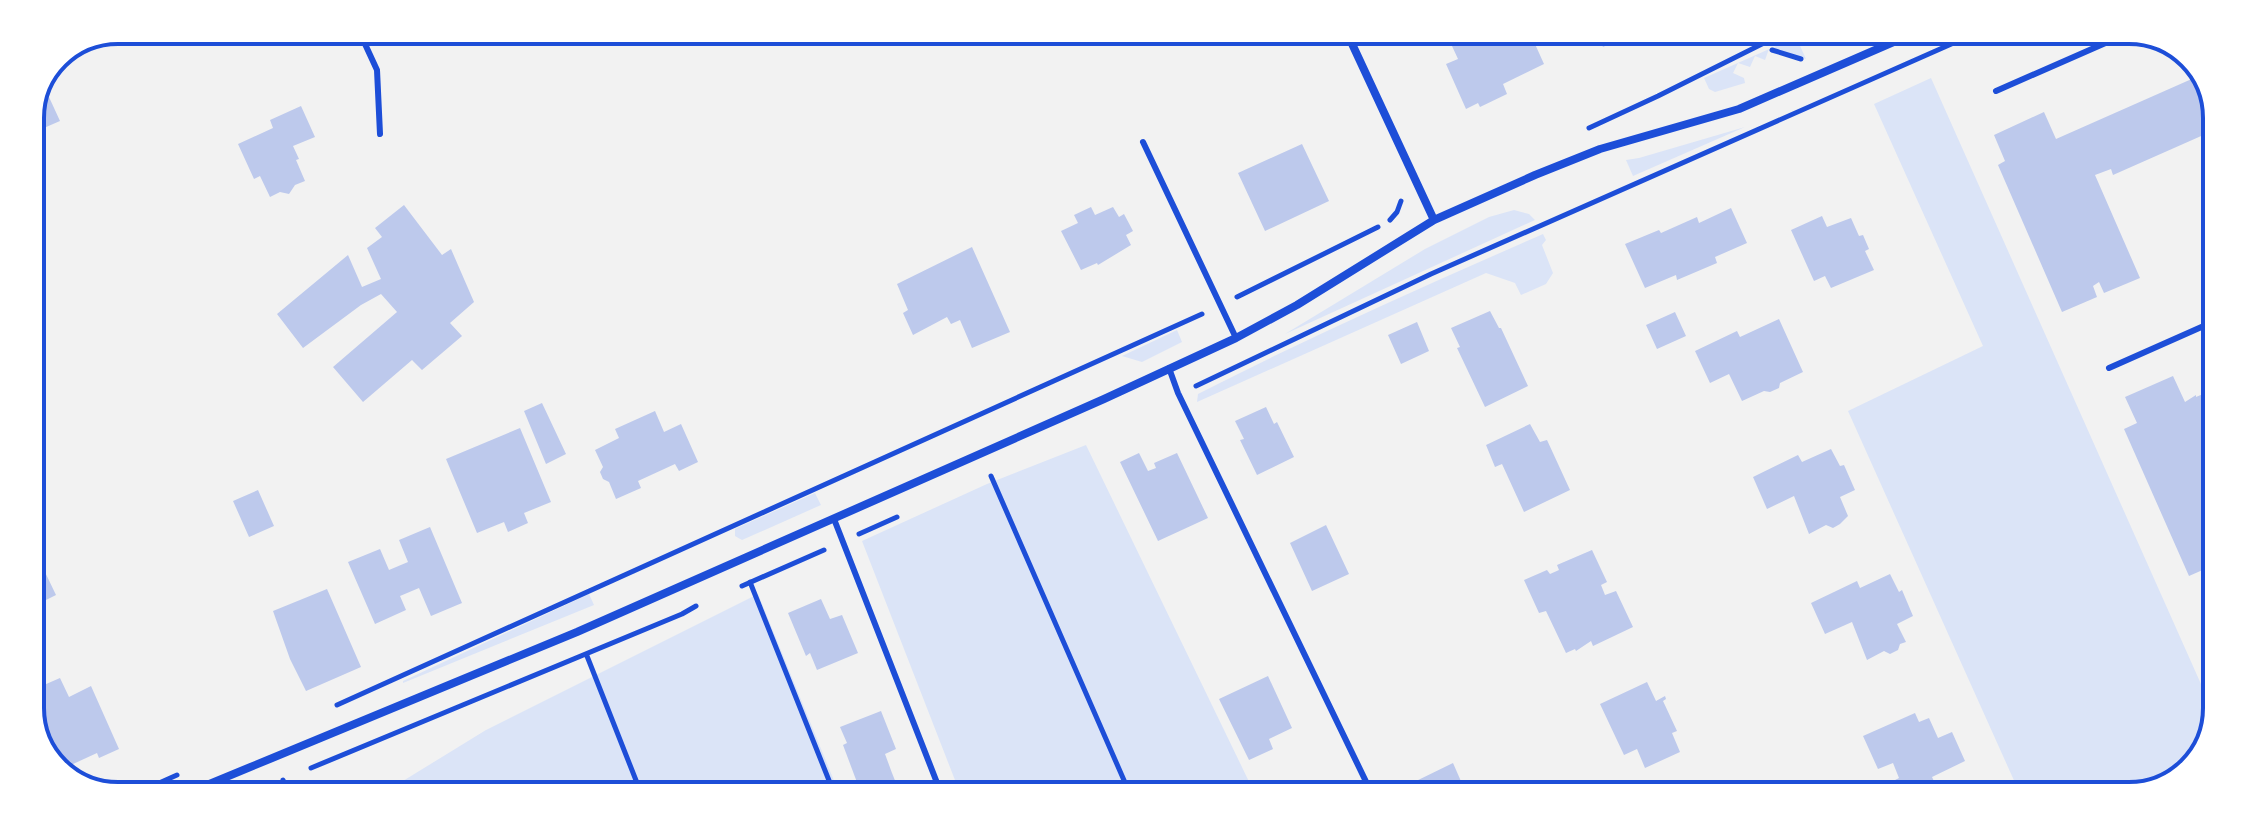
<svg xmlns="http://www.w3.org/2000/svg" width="2247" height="826" font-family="'DejaVu Sans',sans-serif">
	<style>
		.green { fill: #dbe4f7 }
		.building { fill: #bdc9ec }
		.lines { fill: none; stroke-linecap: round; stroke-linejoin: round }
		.path { stroke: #1d4ed8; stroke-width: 5 }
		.service { stroke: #1d4ed8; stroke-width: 6 }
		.minor { stroke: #1d4ed8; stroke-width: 8 }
		.rim { fill: none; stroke: #1d4ed8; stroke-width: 4 }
	</style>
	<rect width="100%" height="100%" fill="#f2f2f2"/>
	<path class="green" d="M1796,37L1806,59L1773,48L1769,49L1765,60L1755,56L1750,67L1738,63L1733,73L1744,78L1745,83L1715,92L1709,89L1704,78Z
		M1931,78L2213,711L2212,736L2182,778L2130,796H2021L1848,411L1983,346L1874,104Z
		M1745,127L1633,176L1626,160L1639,158Z
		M1514,210L1529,214L1535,220L1285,334L1425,249L1489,217Z
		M1543,234L1546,240L1542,245L1553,273L1546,284L1521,295L1515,283L1486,273L1197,402L1198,394C1311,336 1427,285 1543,234Z
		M1177,330L1182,342L1142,362L1122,356Z
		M1086,445L1255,794L960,793L862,541L987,484Z
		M815,493L821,505L742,540L735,536V529L739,527Z
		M589,594L594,605L403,683V681Z
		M758,594L839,793L385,792L486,730Z"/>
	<path class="building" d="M1446,33H1530L1544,64L1503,84L1507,94L1480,107L1478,103L1466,109L1446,64L1458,59Z
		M1597,33H1646L1631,41L1623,38L1603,47Z
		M2203,74L2217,112V129L2113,175L2111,169L2095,175L2140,278L2104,293L2099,282L2093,286L2097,297L2062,312L1998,165L2005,161L1994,135L2044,112L2056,139Z
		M43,84L60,121L30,134V113Z
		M301,106L315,137L293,146L299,159L296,160L305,181L295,185L289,194L280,192L270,197L260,176L254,179L238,144L273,128L270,120Z
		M1302,144L1329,201L1265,231L1238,173Z
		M404,205L442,255L451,249L474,302L450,323L462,336L422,370L412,360L363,402L333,367L397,312L381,294L361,305L303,348L277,314L348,255L362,287L381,279L367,248L382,237L375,228Z
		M1091,207L1095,215L1113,207L1119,217L1124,214L1133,231L1126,235L1131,245L1098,265L1097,263L1081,270L1061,231L1078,223L1074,215Z
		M1731,208L1747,243L1715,257L1717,263L1677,280L1676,275L1645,288L1625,244L1659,230L1661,233L1697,217L1699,223Z
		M1822,216L1827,227L1851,218L1859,236L1863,235L1869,249L1865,251L1874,270L1831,288L1825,276L1814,281L1791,230Z
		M972,247L1010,332L972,348L960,320L951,324L947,317L913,335L903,313L908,310L897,284Z
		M1490,311L1499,328H1501L1528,386L1485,407L1457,348L1460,347L1451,328Z
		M1675,312L1686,336L1657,349L1646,325Z
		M1779,319L1803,372L1780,383L1779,388L1770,392L1764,391L1742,401L1729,374L1710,383L1695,351L1737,331L1740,337Z
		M1417,322L1429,351L1401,364L1388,335Z
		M2173,376L2185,402L2196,395V397L2215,389L2214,565L2189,576L2124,429L2137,423L2125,397Z
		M542,403L566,454L546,464L524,411Z
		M1266,407L1274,424L1277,422L1294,457L1257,475L1240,440L1244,439L1235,421Z
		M655,411L664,432L681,424L698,462L679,471L675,464L638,481L641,488L616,499L609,482L603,479L600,472L603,467L595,450L619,438L615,429Z
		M1530,424L1540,442L1547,440L1570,490L1524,512L1502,464L1495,467L1486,445Z
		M520,428L551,502L524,513L528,523L508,532L504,522L477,533L446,459Z
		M1831,449L1840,466L1844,465L1855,490L1840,497L1848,516L1840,524L1833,528L1826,525L1809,534L1794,496L1767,509L1753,477L1798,455L1802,462Z
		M1139,453L1148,471L1156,468L1154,463L1177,453L1208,518L1158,541L1120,462Z
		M258,490L274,526L249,537L233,501Z
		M1326,525L1349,574L1312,591L1290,543Z
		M430,527L462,603L431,616L419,588L400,596L406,610L375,624L348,562L380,549L389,570L408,562L399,540Z
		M30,541L56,595L30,608V593L37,590L30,570Z
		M1592,550L1607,582L1601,585L1605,595L1616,591L1633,627L1593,646L1591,641L1576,651L1575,649L1566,653L1546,611L1539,613L1524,580L1547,570L1550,574L1559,570L1557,565Z
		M1890,574L1899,592L1902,590L1913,616L1897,624L1906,642L1900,644L1898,650L1890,654L1884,651L1867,660L1852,622L1825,634L1811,603L1857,581L1860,588Z
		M327,589L361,667L306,691L290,659L273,611Z
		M821,599L830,619L842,615L858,653L817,670L810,653L806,656L788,613Z
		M1268,676L1292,728L1269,739L1273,749L1249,760L1219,699Z
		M60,678L69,697L91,686L119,749L99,758L97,753L60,770L48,762L30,715L37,712L30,691Z
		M1647,682L1656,701L1665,696L1666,699L1663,701L1677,731L1672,733L1680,752L1645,768L1637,749L1624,755L1600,704Z
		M881,711L896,749L885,754L892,773L900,793L913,788L915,793H861L843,745L847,743L840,727Z
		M1915,713L1919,722L1929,718L1938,738L1952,732L1965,761L1932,777L1939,792L1931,796H1923L1921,792L1913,796L1900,795L1893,781L1899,778L1893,763L1878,769L1863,736Z
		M1453,763L1467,795L1417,794L1412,783Z"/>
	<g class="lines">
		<path class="path" d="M1772,50L1801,59
			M1589,128L1658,96L1782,34
			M1390,220L1397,212L1401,201
			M1237,297L1378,227
			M1196,386L1431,274L1974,34
			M991,476L1130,794
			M859,534L897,517
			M750,582L834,793
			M742,586L824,550
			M587,656L641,793
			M337,705L1202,314
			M311,768L682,614L696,606
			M283,780L288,792
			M139,792L177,775
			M255,792L269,786"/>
		<path class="service" d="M359,31L377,70L380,134
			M1996,91L2126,34
			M1143,142L1236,338
			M1169,368L1178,393L1372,794
			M2109,368L2215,321
			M834,519L941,793
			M2213,686L2209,664L2213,650"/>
		<path class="minor" d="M1347,33L1434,220
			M190,792L577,632L1104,399L1236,338L1297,305L1434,220L1535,175L1600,149L1739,109L1912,34"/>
	</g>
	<path d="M0 0H2247V826H0ZM118 44H2129A74 74 0 0 1 2203 118V708A74 74 0 0 1 2129 782H118A74 74 0 0 1 44 708V118A74 74 0 0 1 118 44Z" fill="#fff" fill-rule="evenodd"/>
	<path class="rim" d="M118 44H2129A74 74 0 0 1 2203 118V708A74 74 0 0 1 2129 782H118A74 74 0 0 1 44 708V118A74 74 0 0 1 118 44Z"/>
</svg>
